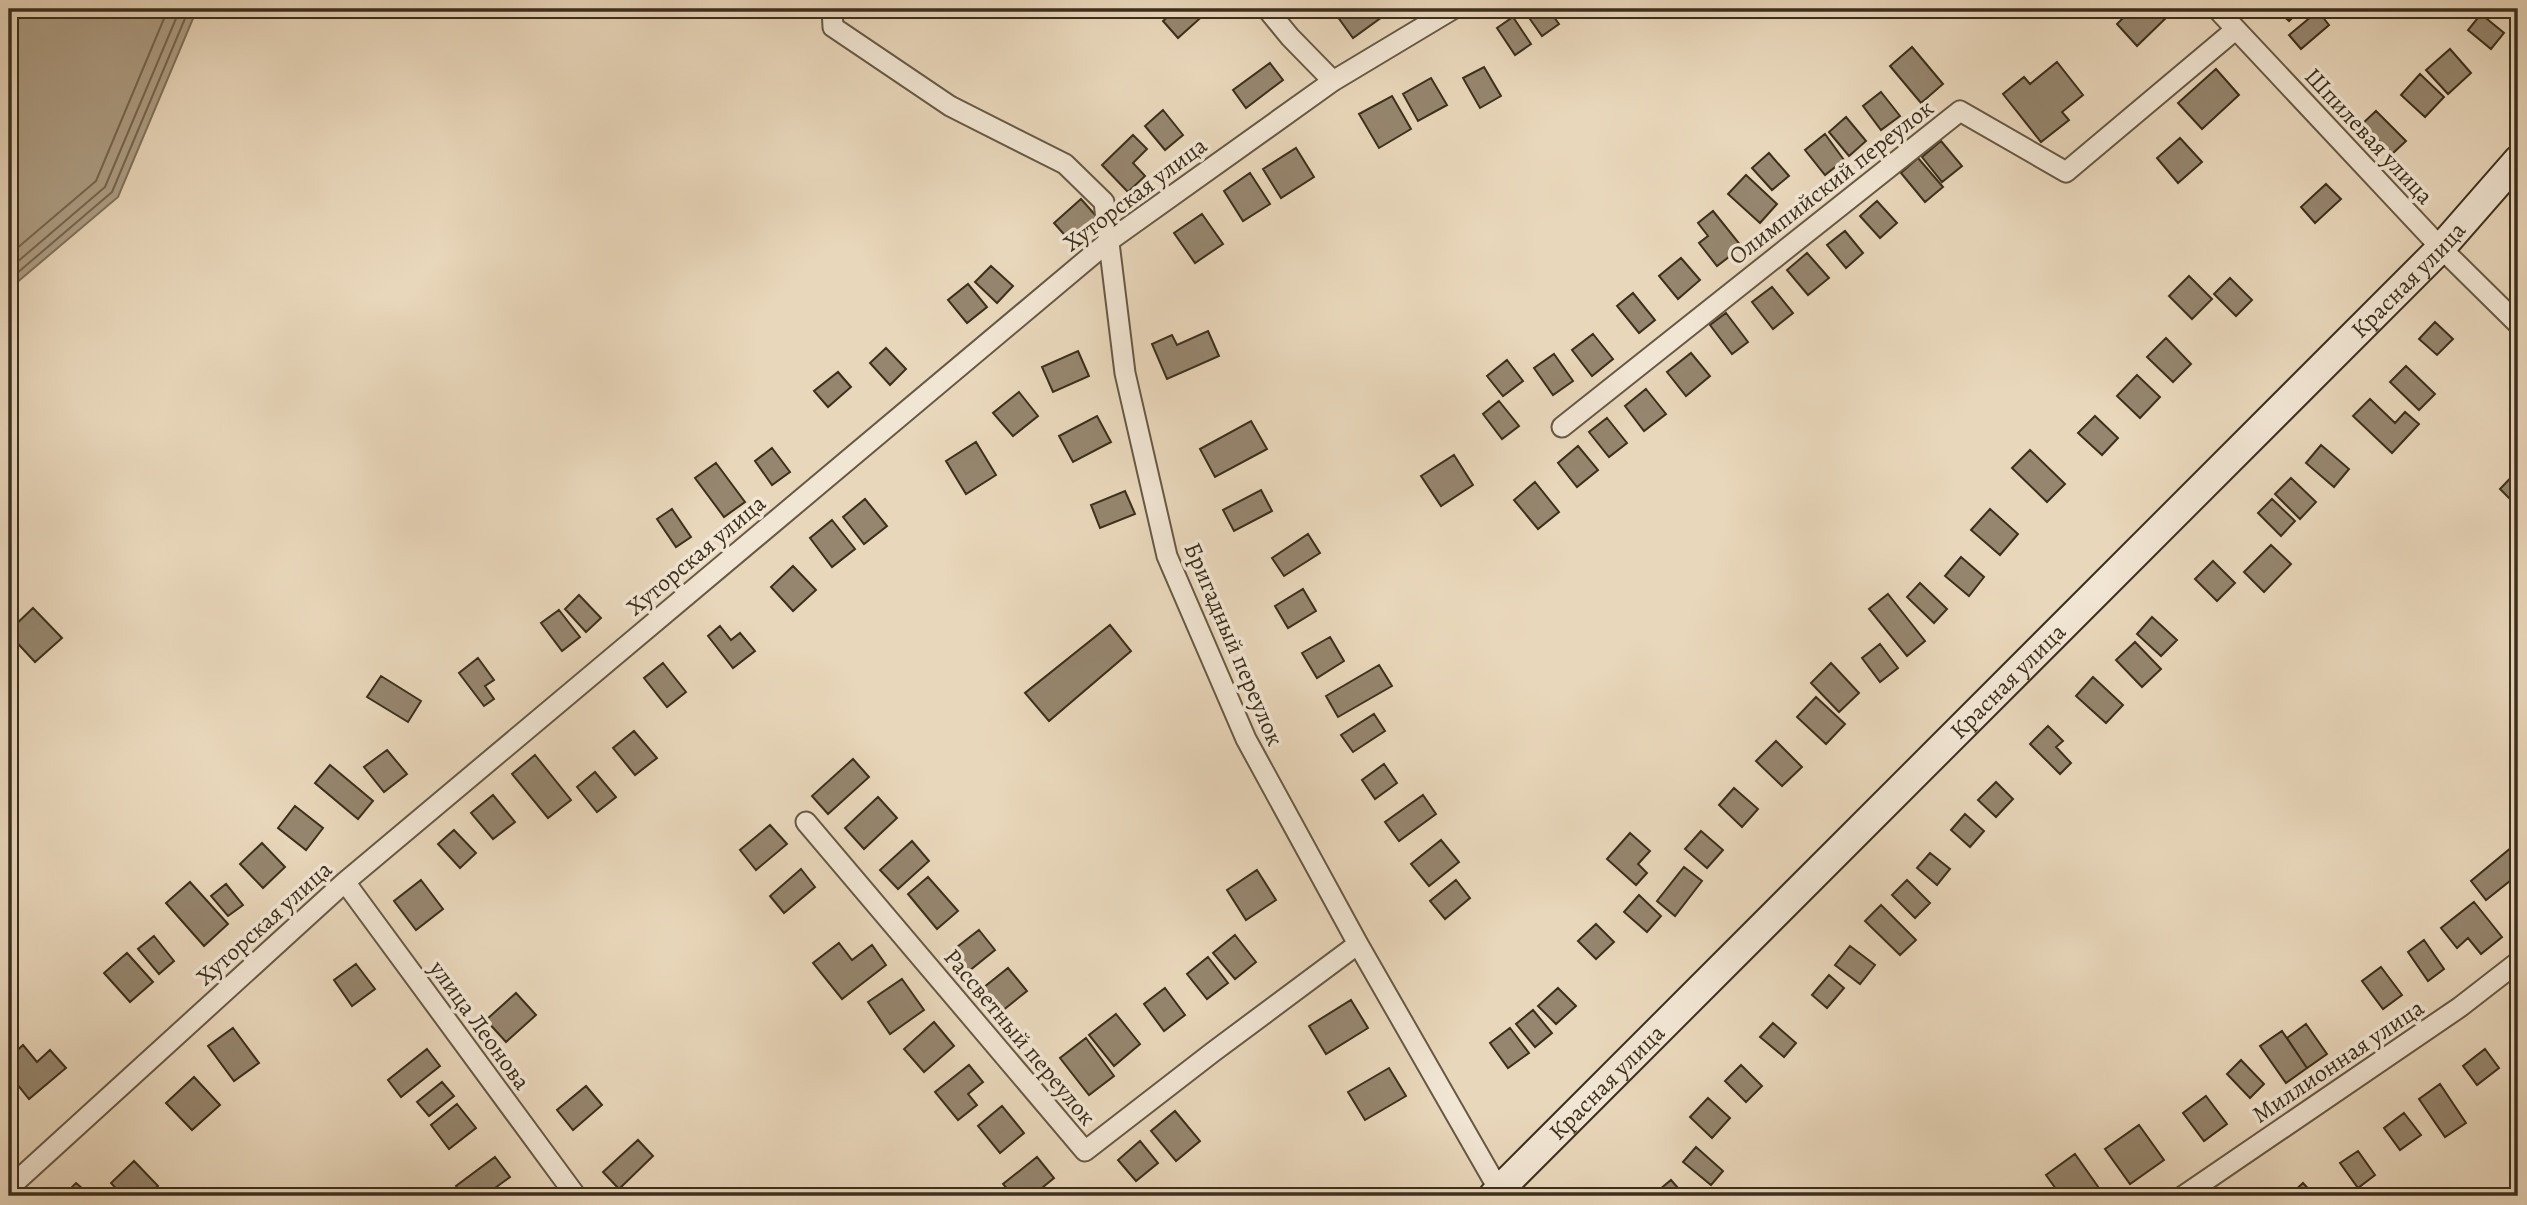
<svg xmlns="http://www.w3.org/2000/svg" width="2527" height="1205" font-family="Alegreya,serif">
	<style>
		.water { fill: #ae9e85; stroke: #80725b; stroke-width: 2 }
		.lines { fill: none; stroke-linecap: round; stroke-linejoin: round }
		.shore { stroke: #756650; stroke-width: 2 }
		.building { fill: #96866f; stroke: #3c2f1c; stroke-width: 2 }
		.minor-casing { stroke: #675944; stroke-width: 23 }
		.secondary-casing { stroke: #3c2f1c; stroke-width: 32 }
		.minor { stroke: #f1e5d3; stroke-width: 19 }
		.secondary { stroke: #f1e5d3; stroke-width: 28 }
		.labels { text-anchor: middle; stroke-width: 7; stroke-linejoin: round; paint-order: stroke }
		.street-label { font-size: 24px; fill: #3c2f1c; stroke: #f1e5d3 }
	</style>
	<rect width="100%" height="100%" fill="#e9d7bb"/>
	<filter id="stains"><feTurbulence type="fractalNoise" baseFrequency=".00286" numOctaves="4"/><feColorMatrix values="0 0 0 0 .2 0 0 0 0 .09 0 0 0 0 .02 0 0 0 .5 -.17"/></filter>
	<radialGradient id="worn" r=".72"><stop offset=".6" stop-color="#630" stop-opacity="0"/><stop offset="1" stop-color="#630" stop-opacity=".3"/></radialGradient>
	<path class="water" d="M9,9H197L118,197L9,289Z"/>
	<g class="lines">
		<path class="shore" d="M9,255L96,181L168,9
			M9,269L105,187L180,9
			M9,280L112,192L189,9"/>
	</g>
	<path class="building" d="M1177,9H1204L1207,12L1178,38L1163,21Z
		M1332,9H1375L1382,17L1353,38Z
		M1529,9H1548L1559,24L1542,36L1525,12Z
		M2132,9H2161L2168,16L2137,46L2117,24Z
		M2276,9H2301L2289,21Z
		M2318,11L2329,25L2301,49L2289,35Z
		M2481,14L2504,33L2491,49L2468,30Z
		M1513,17L1531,44L1515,55L1497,28Z
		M1912,47L1943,84L1921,103L1890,66Z
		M2450,49L2471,73L2448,94L2426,70Z
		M2057,62L2083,95L2062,112L2069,120L2041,142L2003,94L2024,77L2030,84Z
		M1270,63L1283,80L1246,108L1233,90Z
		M1484,67L1501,96L1480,108L1463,78Z
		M2216,69L2239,95L2202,129L2178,103Z
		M2420,74L2444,97L2425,117L2401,95Z
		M1431,78L1447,105L1418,121L1403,94Z
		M1881,92L1900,116L1881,130L1863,106Z
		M1392,96L1411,129L1379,148L1359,114Z
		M1163,110L1183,135L1165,150L1145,126Z
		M2376,111L2406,141L2392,154L2362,124Z
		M1846,117L1866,141L1849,156L1829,132Z
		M1825,134L1844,160L1825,175L1805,150Z
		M1133,135L1147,149L1133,163L1145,176L1128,192L1102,165Z
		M2180,138L2202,162L2178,183L2157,158Z
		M1941,141L1962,166L1942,182L1922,157Z
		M1296,148L1314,177L1281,198L1263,169Z
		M1769,153L1789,176L1772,190L1752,168Z
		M1918,158L1943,187L1925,202L1901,173Z
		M1250,173L1270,204L1243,221L1224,191Z
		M1746,175L1777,204L1760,223L1728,194Z
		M2326,184L2341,199L2315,223L2301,207Z
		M1081,199L1097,217L1070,241L1054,223Z
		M1877,201L1897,223L1880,238L1860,216Z
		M1713,211L1742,247L1717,266L1699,243L1708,236L1698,223Z
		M1202,214L1223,244L1195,263L1174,233Z
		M1845,231L1863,253L1846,268L1827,245Z
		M1807,253L1829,278L1808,295L1787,270Z
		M1681,258L1700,280L1678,299L1659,276Z
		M991,266L1013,286L997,303L975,282Z
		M2189,276L2212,299L2192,319L2169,296Z
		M2230,278L2252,300L2236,316L2214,294Z
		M968,284L987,307L967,323L948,300Z
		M1772,287L1793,313L1773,329L1752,302Z
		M1633,293L1655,320L1639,333L1617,306Z
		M1726,313L1748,342L1732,354L1710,325Z
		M2435,322L2453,339L2437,355L2419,339Z
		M1208,331L1219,356L1167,379L1152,344L1172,335L1177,345Z
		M1593,334L1613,359L1592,376L1572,350Z
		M2166,338L2191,364L2173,382L2147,357Z
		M886,348L906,369L890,385L870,363Z
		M1078,351L1089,376L1053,392L1042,367Z
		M1691,353L1710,376L1686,396L1667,372Z
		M1554,354L1573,381L1553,395L1534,368Z
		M1507,360L1523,381L1503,396L1487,376Z
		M2406,366L2435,394L2419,410L2390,382Z
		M838,372L851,387L828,407L814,391Z
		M2137,375L2160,397L2140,418L2117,396Z
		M1646,389L1666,414L1644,431L1625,406Z
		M1019,392L1038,416L1013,436L993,413Z
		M2370,399L2395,423L2405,412L2419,424L2392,453L2353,416Z
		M1499,401L1519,426L1502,439L1483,414Z
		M1097,416L1111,442L1073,462L1059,436Z
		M2095,416L2118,438L2102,455L2078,433Z
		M1607,418L1627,443L1609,457L1589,432Z
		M1251,421L1267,449L1215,477L1200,449Z
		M976,442L996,475L966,494L946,461Z
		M2321,445L2349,469L2334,487L2306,463Z
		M1578,446L1598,470L1577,487L1558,463Z
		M772,448L790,472L772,485L755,461Z
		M2030,450L2065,484L2047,502L2012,468Z
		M1454,455L1473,485L1441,506L1421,476Z
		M716,463L745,502L724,517L695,478Z
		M2518,470V507L2500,489Z
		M2291,478L2316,502L2300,519L2275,494Z
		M1535,482L1559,512L1538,529L1514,500Z
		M1261,490L1272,511L1234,531L1223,510Z
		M1125,491L1135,514L1100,528L1091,505Z
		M865,499L887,526L864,544L843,517Z
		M2272,499L2295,521L2281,536L2258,513Z
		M672,509L691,537L676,547L657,519Z
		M1990,509L2018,534L2000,555L1971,530Z
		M832,520L855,549L832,567L810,538Z
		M1308,534L1320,553L1284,576L1272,558Z
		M2271,545L2291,564L2264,592L2244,572Z
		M1961,557L1984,577L1969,596L1945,576Z
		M2213,561L2235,583L2217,601L2195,579Z
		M793,566L816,590L793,611L771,587Z
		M1920,583L1947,609L1934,623L1907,597Z
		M1303,589L1316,611L1288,628L1275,606Z
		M1888,594L1925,641L1907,656L1869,609Z
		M579,595L601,618L586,632L565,609Z
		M33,608L62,638L35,662L9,634V631Z
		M559,610L580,637L562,651L541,623Z
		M2152,617L2177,640L2161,656L2137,634Z
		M1110,625L1131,651L1049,721L1025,693Z
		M720,626L731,640L740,633L755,651L733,668L708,636Z
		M1330,637L1344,661L1317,678L1302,653Z
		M2135,642L2161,669L2142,687L2116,660Z
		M1880,644L1898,668L1880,682L1862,658Z
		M478,658L494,680L485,686L494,699L484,706L459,673Z
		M663,663L686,692L667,707L644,678Z
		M1831,663L1859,693L1839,712L1811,683Z
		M1379,665L1392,686L1338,717L1326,696Z
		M381,676L421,701L408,722L367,697Z
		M2093,677L2123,705L2106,723L2076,696Z
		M1816,697L1845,724L1826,744L1797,717Z
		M1374,714L1385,731L1353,752L1341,735Z
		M2048,726L2063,741L2056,747L2071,763L2060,774L2030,744Z
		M634,731L657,758L635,775L613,748Z
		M1776,741L1802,767L1782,786L1756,761Z
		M387,750L407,774L384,792L364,767Z
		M535,755L571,800L548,818L512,774Z
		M853,759L869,777L828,814L812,796Z
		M1384,764L1397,783L1375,799L1362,780Z
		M330,765L373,801L358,819L315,783Z
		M595,772L616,797L597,812L577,787Z
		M1996,782L2013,799L1996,817L1978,800Z
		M1734,788L1758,809L1742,827L1719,805Z
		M493,795L515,822L493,839L471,813Z
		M1423,795L1436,814L1399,841L1385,822Z
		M878,797L897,818L864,849L845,828Z
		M295,806L323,828L306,850L278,828Z
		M1965,814L1984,831L1970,847L1951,830Z
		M770,825L787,844L756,870L740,850Z
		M454,830L476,853L460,868L438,844Z
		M1701,831L1723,850L1707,868L1685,849Z
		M1630,833L1650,851L1638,864L1647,873L1636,885L1607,859Z
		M1441,840L1459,862L1429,886L1411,864Z
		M912,841L929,861L898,889L880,870Z
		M262,843L285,867L263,888L240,864Z
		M2512,847L2518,855V891L2510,881L2486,900L2471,881Z
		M1930,853L1950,869L1937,885L1917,868Z
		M1684,867L1702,881L1675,916L1657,901Z
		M801,869L815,887L784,913L770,896Z
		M1257,870L1276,900L1246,920L1227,890Z
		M928,877L958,911L937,929L908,894Z
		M421,880L443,909L416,930L394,901Z
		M1456,880L1470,898L1445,919L1430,901Z
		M1907,880L1930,903L1915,918L1892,895Z
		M190,882L228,924L204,946L166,903Z
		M226,884L243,905L228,916L211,896Z
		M1639,895L1661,916L1647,932L1624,912Z
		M2474,902L2502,937L2481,954L2468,938L2457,948L2441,928Z
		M1881,905L1916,940L1900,955L1865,921Z
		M1596,924L1614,942L1596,959L1578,941Z
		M979,930L995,950L964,975L948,954Z
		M1235,935L1256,962L1235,979L1213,953Z
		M154,936L174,961L159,974L138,949Z
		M2424,940L2444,969L2428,981L2408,952Z
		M839,943L852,960L872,945L886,965L842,999L813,963Z
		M1850,946L1875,965L1860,984L1835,965Z
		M127,953L153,982L130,1002L104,973Z
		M1208,957L1228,983L1207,999L1187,974Z
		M356,964L375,989L352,1006L334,980Z
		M2381,967L2402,995L2383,1009L2362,981Z
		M1008,968L1027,991L997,1015L978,992Z
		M1829,975L1844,988L1827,1008L1812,995Z
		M902,979L924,1010L890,1034L868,1002Z
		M1165,988L1185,1015L1164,1031L1144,1004Z
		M1558,988L1576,1006L1556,1024L1538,1006Z
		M516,993L536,1015L506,1042L486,1020Z
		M1351,1000L1368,1028L1326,1054L1309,1026Z
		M1533,1010L1552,1033L1535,1047L1516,1024Z
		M1116,1014L1140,1044L1114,1066L1089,1035Z
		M934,1022L954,1046L924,1072L904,1049Z
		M1773,1023L1796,1043L1784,1057L1760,1037Z
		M2306,1024L2327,1054L2307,1068L2287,1038Z
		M233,1028L259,1063L234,1081L208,1046Z
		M1510,1028L1529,1053L1508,1068L1490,1043Z
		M2282,1031L2307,1068L2286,1083L2260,1046Z
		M1086,1038L1114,1076L1089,1095L1060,1058Z
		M23,1045L37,1062L50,1050L66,1068L29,1099L9,1074V1058Z
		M427,1049L440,1066L401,1097L388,1080Z
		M2485,1049L2499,1068L2477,1085L2463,1066Z
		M2241,1060L2264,1084L2250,1098L2227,1074Z
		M969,1065L983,1082L968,1094L977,1105L958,1120L935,1092Z
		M1741,1065L1762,1086L1746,1102L1725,1081Z
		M1389,1068L1406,1096L1365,1120L1348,1092Z
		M194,1077L220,1105L192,1130L166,1103Z
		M442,1082L454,1096L429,1116L417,1102Z
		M2440,1084L2466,1123L2445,1137L2419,1099Z
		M586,1086L602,1105L573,1130L557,1110Z
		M2206,1096L2227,1124L2204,1141L2183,1113Z
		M1708,1098L1730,1118L1712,1138L1690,1117Z
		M457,1104L476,1128L449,1149L431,1125Z
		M1002,1106L1024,1133L1000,1153L978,1126Z
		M1175,1111L1200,1141L1176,1161L1151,1131Z
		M2404,1113L2421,1135L2400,1150L2384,1128Z
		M2139,1125L2164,1160L2130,1184L2105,1149Z
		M638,1140L653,1156L619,1189L603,1172Z
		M1140,1141L1158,1163L1136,1181L1118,1160Z
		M1696,1147L1723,1171L1711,1185L1683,1162Z
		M2358,1151L2375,1175L2358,1188L2340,1163Z
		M2075,1154L2101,1191L2093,1196H2061L2046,1175Z
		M495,1157L510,1177L484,1196H464L456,1186Z
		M1037,1157L1054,1178L1032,1196H1013L1003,1184Z
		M134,1161L158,1186L147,1196H123L111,1183Z
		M1671,1180L1685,1196H1654L1653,1195Z
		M76,1183L91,1196H63Z
		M2303,1183L2315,1196H2289Z"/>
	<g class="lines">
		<defs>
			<path id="minor" d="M832,9L833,27L950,106L1065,164L1104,202L1125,373L1167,556L1246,739L1358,944L1499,1190
				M1267,9L1290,37L1333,81
				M2217,9L2441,248L2518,324
				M1562,427L1960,111L2066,172L2235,30
				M806,822L1085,1151L1213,1052L1358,944
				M345,882L576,1196
				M9,1188L345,882L1109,241L1333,81L1453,9
				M2183,1196L2460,1007L2518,962"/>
			<g id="secondary">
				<path id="s1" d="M1493,1196L2441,248L2518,160"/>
			</g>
		</defs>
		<use href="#minor" class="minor-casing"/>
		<use href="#secondary" class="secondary-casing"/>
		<use href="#minor" class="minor"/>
		<use href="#secondary" class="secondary"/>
	</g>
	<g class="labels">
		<g class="street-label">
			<text transform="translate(2369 136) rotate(47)" y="8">Шпилевая улица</text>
			<text transform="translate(1831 182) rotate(-38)" y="8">Олимпийский переулок</text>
			<text transform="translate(1135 194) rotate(-37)" y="8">Хуторская улица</text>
			<text dy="8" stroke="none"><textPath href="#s1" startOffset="1295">Красная улица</textPath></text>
			<text transform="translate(696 555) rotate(-40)" y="8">Хуторская улица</text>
			<text transform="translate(1234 644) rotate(67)" y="8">Бригадный переулок</text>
			<text dy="8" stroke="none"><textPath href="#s1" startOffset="728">Красная улица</textPath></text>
			<text transform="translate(264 923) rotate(-42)" y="8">Хуторская улица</text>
			<text transform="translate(480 1025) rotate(54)" y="8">улица Леонова</text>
			<text transform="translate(1020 1037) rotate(50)" y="8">Рассветный переулок</text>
			<text transform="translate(2338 1061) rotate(-34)" y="8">Миллионная улица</text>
			<text dy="8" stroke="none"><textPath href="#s1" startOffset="161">Красная улица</textPath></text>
		</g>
	</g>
	<rect width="2527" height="1205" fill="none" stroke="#e9d7bb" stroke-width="35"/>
	<rect x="10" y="10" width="2506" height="1184" fill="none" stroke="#3c2f1c" stroke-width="3.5"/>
	<rect x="18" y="18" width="2492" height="1170" fill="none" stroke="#3c2f1c" stroke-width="2"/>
	<rect width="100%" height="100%" filter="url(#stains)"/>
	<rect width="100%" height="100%" fill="url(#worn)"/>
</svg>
